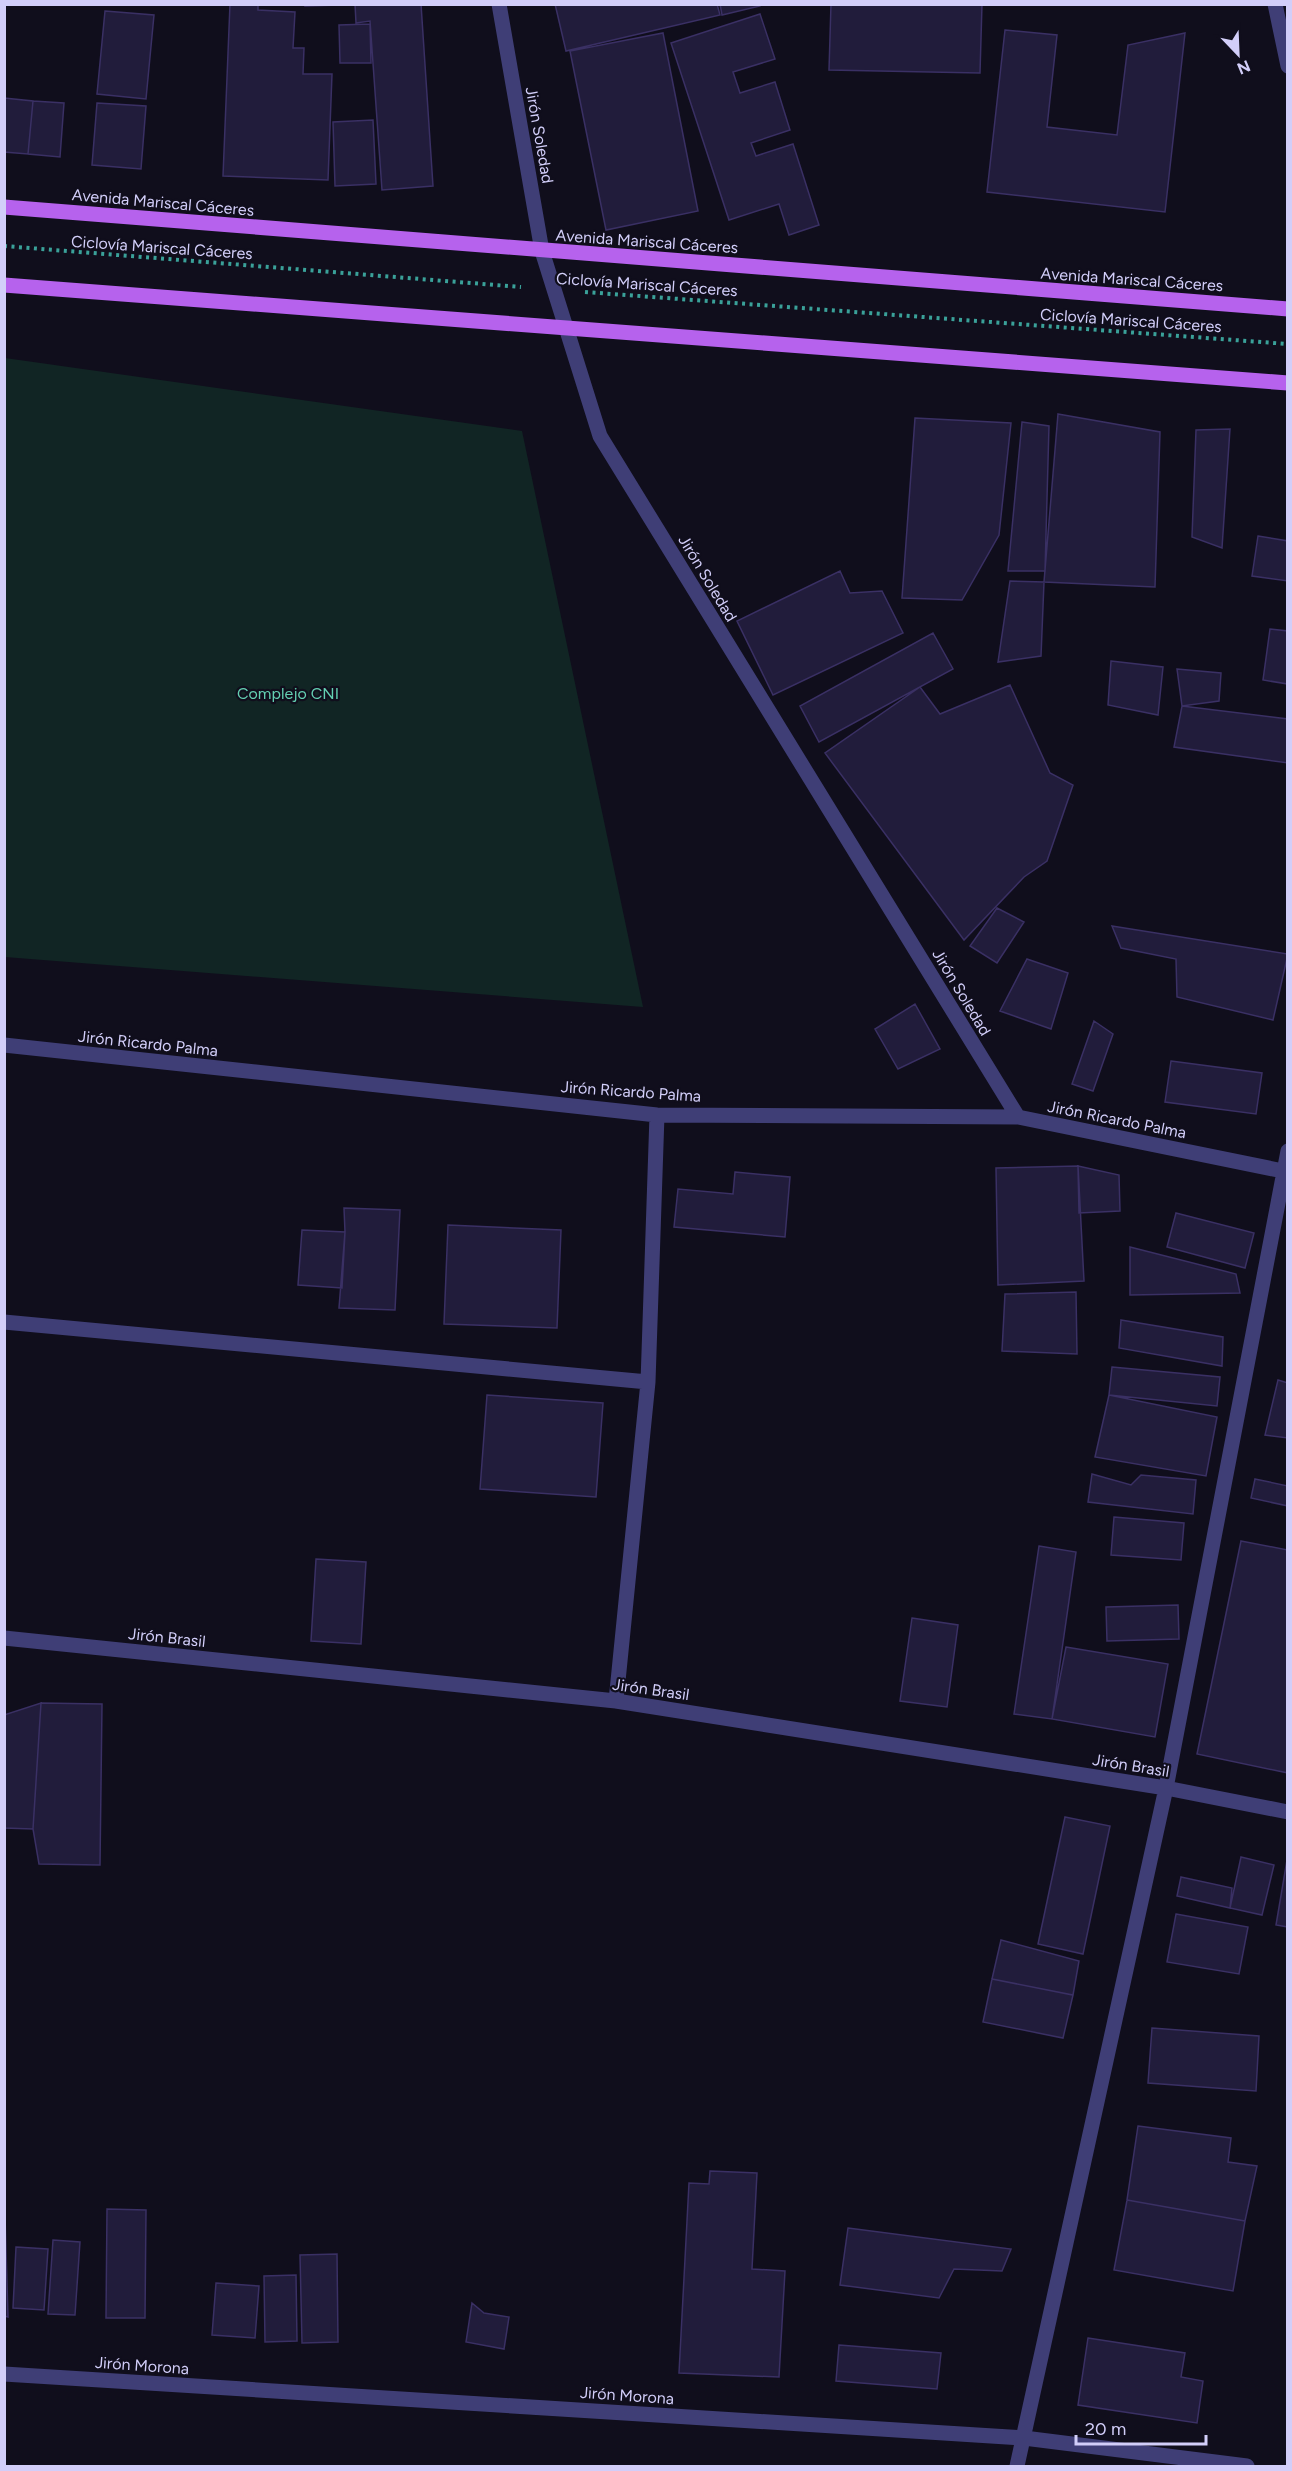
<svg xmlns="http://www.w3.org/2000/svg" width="1292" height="2471" font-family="Figtree,sans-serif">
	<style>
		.green { fill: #112524 }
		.building { fill: #211c3b; stroke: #3a3064; stroke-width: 1.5 }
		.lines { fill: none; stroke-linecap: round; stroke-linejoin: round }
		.path { stroke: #3aa199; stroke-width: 4; stroke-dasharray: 3 4.5; stroke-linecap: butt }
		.minor { stroke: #3f3e76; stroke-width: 15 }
		.major { stroke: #b662ed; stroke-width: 15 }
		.labels { text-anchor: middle; stroke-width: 4.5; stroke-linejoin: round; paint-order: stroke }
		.street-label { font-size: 16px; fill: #d2cef9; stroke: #100e1c }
		.park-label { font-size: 16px; fill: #64d0b3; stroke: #100e1c }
	</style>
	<rect width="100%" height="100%" fill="#100e1c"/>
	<path class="green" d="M5,358L522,431L643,1007L5,957Z"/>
	<path class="building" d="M230,4H258V10L295,12L293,48H304L303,74H332L328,180L223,176Z
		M305,4H340V5L305,6Z
		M355,4H421L433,186L382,190L370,21L356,23Z
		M555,4H717L720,15L566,51Z
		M720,4H760V6L722,15Z
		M831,4H982L980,73L829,70Z
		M105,11L154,15L146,99L97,94Z
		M760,14L775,59L733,72L740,93L775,82L790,130L751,143L756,156L793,144L819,225L789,235L779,204L729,220L671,43Z
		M370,24L371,63H340L339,25Z
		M1005,30L1057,35L1047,127L1117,135L1128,45L1185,33L1165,212L987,192Z
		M663,33L698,211L606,230L570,51Z
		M4,98L33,101L28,154L4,152Z
		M33,101L64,103L60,157L28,154Z
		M97,103L146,106L141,169L92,165Z
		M373,120L376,184L335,186L333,122Z
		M1058,414L1160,432L1155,587L1044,582Z
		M915,418L1011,423L999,535L962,600L902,598Z
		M1022,422L1049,426L1045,571H1008Z
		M1230,429L1222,548L1192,537L1196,430Z
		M1258,536L1288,541V581L1252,576Z
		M840,571L850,593L882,591L903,633L773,695L737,621Z
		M1010,581L1044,582L1041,656L998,662Z
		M1270,629L1288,631V684L1263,680Z
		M933,633L953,669L819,742L800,706Z
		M1111,661L1163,667L1158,715L1108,705Z
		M1177,669L1221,673L1219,701L1182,706Z
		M1010,685L1050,773L1073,785L1047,861L1024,877L964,940L825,753L920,687L940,714Z
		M1182,706L1288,719V763L1174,747Z
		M997,908L1024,922L997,963L970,946Z
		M1112,926L1288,954L1273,1020L1177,997L1176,959L1121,948Z
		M1027,959L1068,973L1051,1029L1000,1011Z
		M915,1004L940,1049L898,1069L875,1029Z
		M1094,1021L1113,1034L1093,1091L1072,1084Z
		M1171,1061L1262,1073L1256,1114L1165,1102Z
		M1078,1166L1084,1281L998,1285L996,1168Z
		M1078,1166L1119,1175L1120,1211L1079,1213Z
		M735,1172L790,1177L785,1237L674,1227L678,1189L733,1194Z
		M344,1208L400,1210L395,1310L339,1308L345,1232Z
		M1176,1213L1254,1233L1245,1268L1167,1247Z
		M448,1225L561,1230L557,1328L444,1324Z
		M302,1230L345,1232L342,1288L298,1285Z
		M1130,1247L1236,1274L1240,1293L1130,1295Z
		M1076,1292L1077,1354L1002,1351L1005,1294Z
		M1121,1320L1223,1337L1222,1366L1119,1348Z
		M1112,1367L1220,1377L1217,1406L1109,1395Z
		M1278,1380L1288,1383V1438L1265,1435Z
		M487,1395L603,1403L596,1497L480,1489Z
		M1109,1395L1217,1417L1206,1476L1095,1457Z
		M1092,1474L1131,1485L1141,1475L1196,1480L1193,1514L1088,1502Z
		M1255,1479L1288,1486V1506L1251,1498Z
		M1114,1517L1184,1523L1181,1560L1111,1555Z
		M1241,1541L1288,1550V1773L1197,1754Z
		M1039,1546L1076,1552L1052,1719L1014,1714Z
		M316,1559L366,1562L361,1644L311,1641Z
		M1178,1605L1179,1639L1107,1641L1106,1607Z
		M912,1618L958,1625L947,1707L900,1701Z
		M1066,1647L1168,1664L1155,1737L1052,1719Z
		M41,1703L102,1704L100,1865L39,1864L33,1829Z
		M41,1703L33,1829L4,1828V1715Z
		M1065,1817L1110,1826L1083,1954L1038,1944Z
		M1241,1857L1274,1865L1262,1915L1230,1908Z
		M1287,1860H1288V1927L1276,1925Z
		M1181,1877L1232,1888L1230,1908L1177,1896Z
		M1176,1914L1248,1927L1239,1974L1167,1962Z
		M1001,1940L1079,1961L1073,1995L992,1979Z
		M992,1979L1073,1995L1063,2038L983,2022Z
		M1152,2028L1259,2036L1256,2091L1148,2083Z
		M1138,2126L1231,2138L1228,2162L1257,2166L1245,2221L1127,2200Z
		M710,2171L757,2173L752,2269L785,2271L779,2377L679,2373L689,2183L709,2184Z
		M1127,2200L1245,2221L1233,2291L1114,2270Z
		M107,2209L146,2210L145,2318H106Z
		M4,2216H5L8,2317L4,2316Z
		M848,2228L1011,2249L1002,2271L954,2269L939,2298L840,2285Z
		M53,2240L80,2242L75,2315L48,2314Z
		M16,2247L48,2249L44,2310L13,2308Z
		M337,2254L338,2342L302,2343L300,2255Z
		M296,2275L297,2341L265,2342L264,2276Z
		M216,2283L259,2286L255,2338L212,2335Z
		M472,2303L484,2313L509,2317L504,2349L466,2342Z
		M1088,2338L1185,2353L1181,2377L1203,2381L1197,2423L1078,2405Z
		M839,2345L941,2353L937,2389L836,2381Z"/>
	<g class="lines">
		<path class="path" d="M4,246L521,287
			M585,292L1288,344"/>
		<path class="minor" d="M499,4L542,251L600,436L1018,1117
			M1275,4L1288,66
			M4,1045L657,1115L1018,1117L1288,1172
			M4,1322L648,1382
			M4,1638L616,1701L1166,1788L1288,1812
			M616,1701L648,1382L657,1115
			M4,2374L1024,2438L1247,2466
			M1017,2466L1166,1788L1288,1151"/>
		<path class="major" d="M4,207L1288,309
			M4,285L1288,383"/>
	</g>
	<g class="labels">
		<g class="street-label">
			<text transform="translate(540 135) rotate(80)" y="6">Jirón Soledad</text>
			<text transform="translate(163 202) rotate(5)" y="6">Avenida Mariscal Cáceres</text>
			<text transform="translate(647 241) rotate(4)" y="6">Avenida Mariscal Cáceres</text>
			<text transform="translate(162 247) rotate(4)" y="6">Ciclovía Mariscal Cáceres</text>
			<text transform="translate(1132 279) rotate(4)" y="6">Avenida Mariscal Cáceres</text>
			<text transform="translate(647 284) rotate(4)" y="6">Ciclovía Mariscal Cáceres</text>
			<text transform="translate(1131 320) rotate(4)" y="6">Ciclovía Mariscal Cáceres</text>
			<text transform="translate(708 578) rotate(59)" y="6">Jirón Soledad</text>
			<text transform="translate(962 992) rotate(59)" y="6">Jirón Soledad</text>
			<text transform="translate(148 1043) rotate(6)" y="6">Jirón Ricardo Palma</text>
			<text transform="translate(631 1091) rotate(4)" y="6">Jirón Ricardo Palma</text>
			<text transform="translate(1117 1119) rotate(11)" y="6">Jirón Ricardo Palma</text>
			<text transform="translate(167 1637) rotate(6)" y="6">Jirón Brasil</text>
			<text transform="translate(651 1689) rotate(8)" y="6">Jirón Brasil</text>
			<text transform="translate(1131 1765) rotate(9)" y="6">Jirón Brasil</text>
			<text transform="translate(142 2365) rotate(4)" y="6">Jirón Morona</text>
			<text transform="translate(627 2395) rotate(4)" y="6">Jirón Morona</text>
		</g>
		<g class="park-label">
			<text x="288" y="699">Complejo CNI</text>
		</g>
	</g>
	<rect width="1292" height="2471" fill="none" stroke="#d2cef9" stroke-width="12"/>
	<g transform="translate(1238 54) rotate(157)" stroke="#100e1c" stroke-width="4.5" paint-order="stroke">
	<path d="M0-4.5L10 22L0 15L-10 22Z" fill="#d2cef9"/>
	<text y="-9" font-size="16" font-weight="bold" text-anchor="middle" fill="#d2cef9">N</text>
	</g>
	<path d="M1076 2435v9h130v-9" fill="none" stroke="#d2cef9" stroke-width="3"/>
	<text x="1085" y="2435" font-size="18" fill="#d2cef9" stroke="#100e1c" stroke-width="4.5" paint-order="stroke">20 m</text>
</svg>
